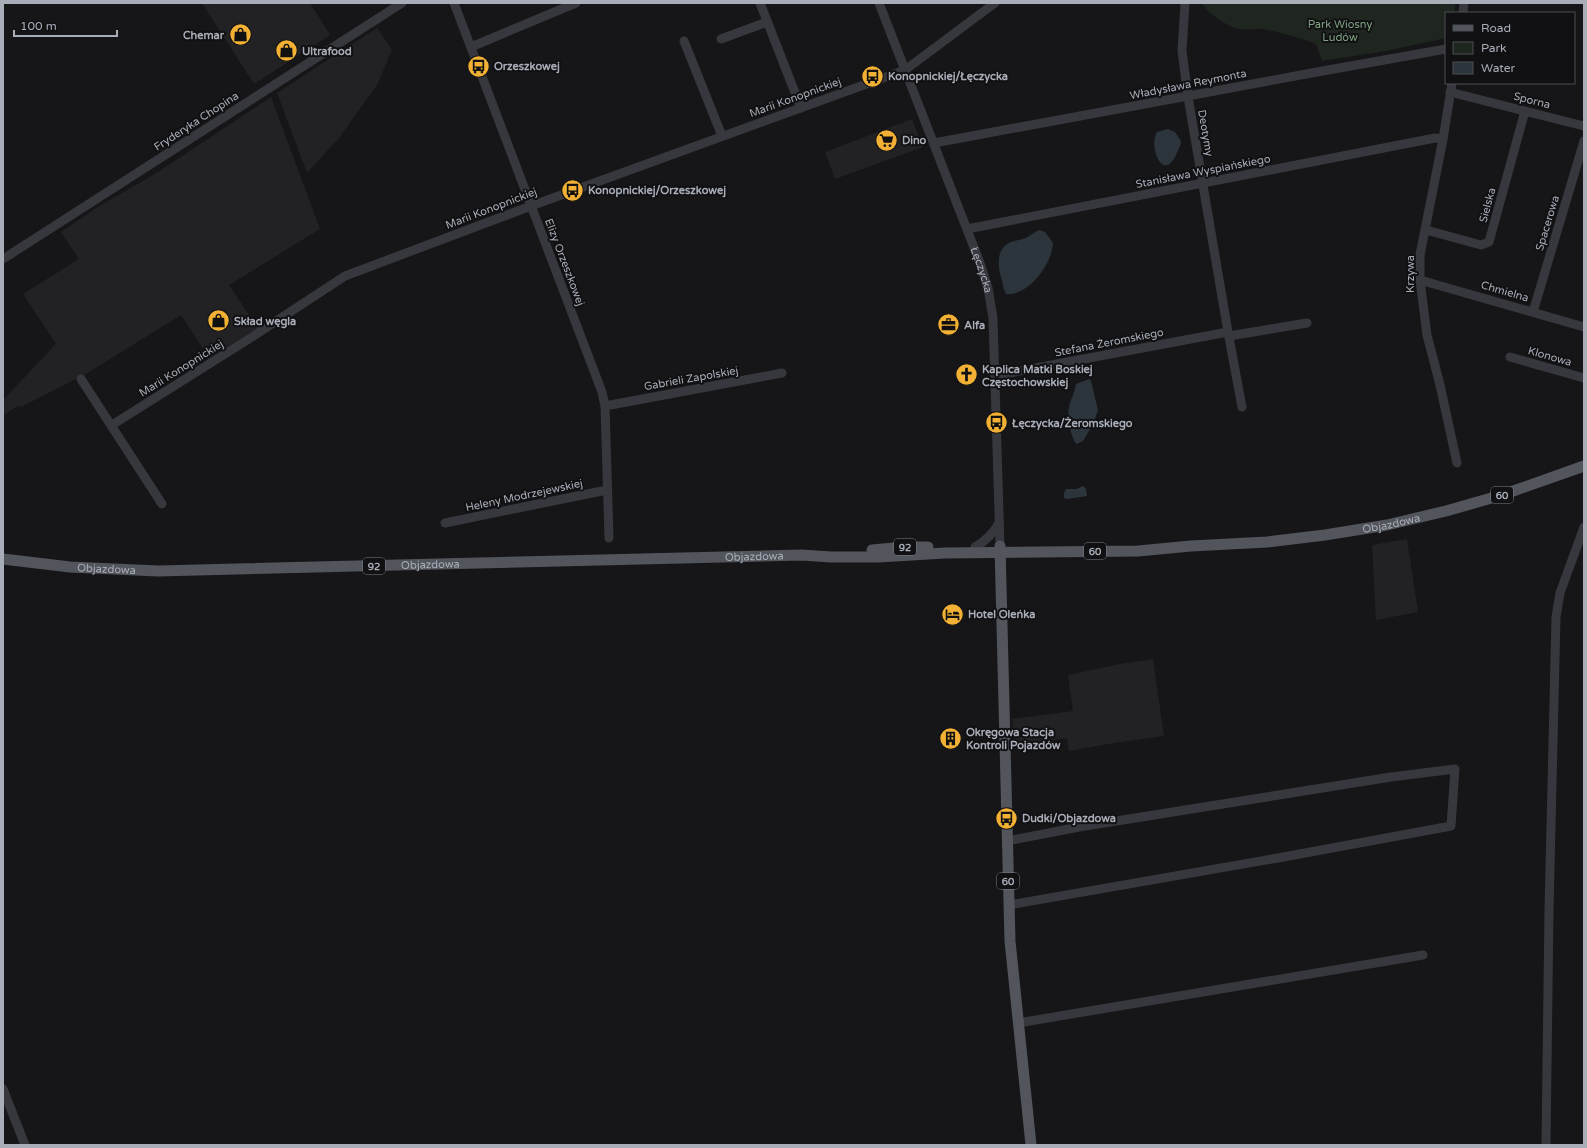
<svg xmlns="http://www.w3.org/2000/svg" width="1587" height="1148" font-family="'Varela Round',sans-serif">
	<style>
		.built { fill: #222225 }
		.green { fill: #1e261f }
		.water { fill: #2c353c }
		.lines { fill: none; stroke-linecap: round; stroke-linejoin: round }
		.minor { stroke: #37383d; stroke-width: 9 }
		.major { stroke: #53555c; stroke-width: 11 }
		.labels { text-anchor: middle; stroke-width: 4; stroke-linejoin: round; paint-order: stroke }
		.shield { fill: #111113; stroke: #7b7e86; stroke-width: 1 }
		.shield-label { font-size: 10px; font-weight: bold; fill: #a8adb8 }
		.park-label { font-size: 11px; fill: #7fa381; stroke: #111113 }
		.poi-label { font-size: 11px; font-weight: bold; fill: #a8adb8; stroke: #111113; text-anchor: start }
		.street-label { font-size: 11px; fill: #a8adb8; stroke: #111113 }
	</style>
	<rect width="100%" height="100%" fill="#161618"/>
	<path class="built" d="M202,3H310L330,35L254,84Z
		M377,28L392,50L377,85L339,138L307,173L277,93Z
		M271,97L320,229L229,285L258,328L209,358L181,315L86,374L21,407L18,406L3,415V400L56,344L23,294L79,259L61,232L98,207L158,172Z
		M912,119L923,147L835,179L825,152Z
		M1407,539L1418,612L1376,620L1372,545Z
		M1153,659L1164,736L1114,743L1069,751L1067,738L1015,746L1012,719L1073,711L1068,675L1120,664Z"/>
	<path class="green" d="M1201,3H1456L1454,13H1446V38L1386,51L1322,61L1316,44C1297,37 1283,33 1263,29C1255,28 1246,31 1238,29C1224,25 1210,14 1201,3Z"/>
	<path class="water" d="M1168,129L1175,132L1181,141C1181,146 1178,150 1176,155C1163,183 1148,146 1157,132Z
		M1039,230L1045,232L1053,243C1052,264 1029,296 1006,294C1003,289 1003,283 1001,277C997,263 997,248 1011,242C1016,240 1022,240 1026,238C1031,235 1034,232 1039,230Z
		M1089,379L1091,381L1098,410L1094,422L1086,436L1083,441L1076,444C1070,434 1066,415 1070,403C1072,397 1075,391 1076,384Z
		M1083,486L1086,489L1087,496L1067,499L1064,498V493L1066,489H1076Z"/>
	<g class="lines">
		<g class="minor">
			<path d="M454,3L602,392L605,406L609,538"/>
			<path d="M760,3L801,108"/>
			<path id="s1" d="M879,3L980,263L988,288L993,318L1000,546"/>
			<path d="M1185,3L1182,51L1188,97L1228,332L1242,407"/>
			<path d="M1463,13L1464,3"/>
			<path d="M721,39L767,22"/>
			<path d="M684,41L722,136"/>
			<path d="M471,47L576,3"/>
			<path d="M1452,83L1443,139L1420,255V280L1427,335L1440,385L1457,463"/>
			<path d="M1450,92L1584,126"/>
			<path d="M934,143L1317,72L1446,49"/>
			<path d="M967,229L1435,138L1443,139"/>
			<path d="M1426,230L1481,245L1489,242L1525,111"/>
			<path d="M3,259L402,3"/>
			<path d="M1420,280L1584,327"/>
			<path d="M1533,312L1584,141"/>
			<path d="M1229,336L1307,323"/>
			<path d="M1510,357L1584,378"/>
			<path d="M995,374L1009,373L1228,332"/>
			<path d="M81,379L162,504"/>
			<path d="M605,406L782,373"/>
			<path d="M112,425L252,337L345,276L531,206L905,70L995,3"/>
			<path d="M445,523L607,490"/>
			<path d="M975,547C986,541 993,534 999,523"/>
			<path d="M1007,841L1079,827L1391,777L1455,769L1451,826L1278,858L1009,905"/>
			<path d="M1018,1023L1423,955"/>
			<path d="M3,1089L25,1145"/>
			<path d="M1546,1145L1549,910L1556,617L1560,593L1584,527"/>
		</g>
		<g class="major">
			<path d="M1000,546L1010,941L1031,1145"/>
			<path d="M872,550L905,547H928"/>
			<path id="s2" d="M3,559L70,567L158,571L802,555L831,557H878L945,553L1138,551L1191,546L1267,542L1325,535L1387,525L1446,511L1502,495L1584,466"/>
		</g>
	</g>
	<defs>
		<symbol id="shop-disc" viewBox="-11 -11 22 22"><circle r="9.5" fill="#f2b134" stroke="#111113"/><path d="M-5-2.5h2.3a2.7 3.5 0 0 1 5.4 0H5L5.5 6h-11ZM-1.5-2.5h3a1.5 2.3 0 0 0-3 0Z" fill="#111"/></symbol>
		<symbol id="bus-disc" viewBox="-11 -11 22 22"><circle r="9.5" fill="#f2b134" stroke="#111113"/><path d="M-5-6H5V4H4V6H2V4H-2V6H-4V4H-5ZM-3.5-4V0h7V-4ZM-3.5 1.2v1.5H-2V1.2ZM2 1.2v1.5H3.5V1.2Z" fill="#111"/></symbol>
		<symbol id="supermarket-disc" viewBox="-11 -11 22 22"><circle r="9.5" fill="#f2b134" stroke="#111113"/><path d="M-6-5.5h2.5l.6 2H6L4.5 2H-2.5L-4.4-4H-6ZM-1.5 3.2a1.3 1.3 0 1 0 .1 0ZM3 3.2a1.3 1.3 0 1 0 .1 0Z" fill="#111"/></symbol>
		<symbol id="office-disc" viewBox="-11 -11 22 22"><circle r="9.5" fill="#f2b134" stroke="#111113"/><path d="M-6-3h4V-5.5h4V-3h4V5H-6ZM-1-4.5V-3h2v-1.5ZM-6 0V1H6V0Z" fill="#111"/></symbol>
		<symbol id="church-disc" viewBox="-11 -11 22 22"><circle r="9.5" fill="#f2b134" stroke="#111113"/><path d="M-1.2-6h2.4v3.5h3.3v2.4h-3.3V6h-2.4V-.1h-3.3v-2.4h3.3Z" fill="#111"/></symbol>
		<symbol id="hotel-disc" viewBox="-11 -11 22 22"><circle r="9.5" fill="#f2b134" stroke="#111113"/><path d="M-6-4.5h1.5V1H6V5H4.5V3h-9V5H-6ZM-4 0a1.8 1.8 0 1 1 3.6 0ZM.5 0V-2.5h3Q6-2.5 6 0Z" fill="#111"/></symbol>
		<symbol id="building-disc" viewBox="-11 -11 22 22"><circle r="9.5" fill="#f2b134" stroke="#111113"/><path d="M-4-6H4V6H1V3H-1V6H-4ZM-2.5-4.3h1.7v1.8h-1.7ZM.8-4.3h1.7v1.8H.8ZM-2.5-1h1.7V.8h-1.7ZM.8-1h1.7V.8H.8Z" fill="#111"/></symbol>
	</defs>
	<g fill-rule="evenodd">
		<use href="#shop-disc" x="228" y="22" width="25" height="25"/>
		<use href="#shop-disc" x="274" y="38" width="25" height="25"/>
		<use href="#bus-disc" x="466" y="54" width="25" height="25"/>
		<use href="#bus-disc" x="860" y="64" width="25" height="25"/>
		<use href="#supermarket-disc" x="874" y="128" width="25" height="25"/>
		<use href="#bus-disc" x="560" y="178" width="25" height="25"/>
		<use href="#shop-disc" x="206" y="308" width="25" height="25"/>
		<use href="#office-disc" x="936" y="312" width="25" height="25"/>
		<use href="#church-disc" x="954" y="362" width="25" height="25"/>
		<use href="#bus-disc" x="984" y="410" width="25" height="25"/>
		<use href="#hotel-disc" x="940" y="602" width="25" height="25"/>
		<use href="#building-disc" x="938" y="726" width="25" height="25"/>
		<use href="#bus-disc" x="994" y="806" width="25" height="25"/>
	</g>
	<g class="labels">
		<g class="shield">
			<rect x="1491" y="487" width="22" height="16" rx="3"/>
			<rect x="894" y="539" width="22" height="16" rx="3"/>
			<rect x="1084" y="543" width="22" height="16" rx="3"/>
			<rect x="363" y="558" width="22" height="16" rx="3"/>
			<rect x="997" y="873" width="22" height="16" rx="3"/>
		</g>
		<g class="shield-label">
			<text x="1502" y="499">60</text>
			<text x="905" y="551">92</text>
			<text x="1095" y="555">60</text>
			<text x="374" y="570">92</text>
			<text x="1008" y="885">60</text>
		</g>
		<g class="park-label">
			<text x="1340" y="28">Park Wiosny<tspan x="1340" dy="13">Ludów</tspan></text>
		</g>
		<g class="poi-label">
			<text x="224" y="39" text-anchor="end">Chemar</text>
			<text x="302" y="55">Ultrafood</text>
			<text x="494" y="70">Orzeszkowej</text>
			<text x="888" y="80">Konopnickiej/Łęczycka</text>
			<text x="902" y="144">Dino</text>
			<text x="588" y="194">Konopnickiej/Orzeszkowej</text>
			<text x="234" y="325">Skład węgla</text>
			<text x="964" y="329">Alfa</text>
			<text x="982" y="373">Kaplica Matki Boskiej<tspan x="982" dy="13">Częstochowskiej</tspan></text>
			<text x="1012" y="427">Łęczycka/Żeromskiego</text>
			<text x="968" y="618">Hotel Oleńka</text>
			<text x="966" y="736">Okręgowa Stacja<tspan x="966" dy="13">Kontroli Pojazdów</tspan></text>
			<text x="1022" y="822">Dudki/Objazdowa</text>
		</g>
		<g class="street-label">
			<text transform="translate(1188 84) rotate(-11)" y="4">Władysława Reymonta</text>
			<text transform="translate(795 97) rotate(-20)" y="4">Marii Konopnickiej</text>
			<text transform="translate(1532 100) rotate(14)" y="4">Sporna</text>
			<text transform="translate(196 121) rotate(-33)" y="4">Fryderyka Chopina</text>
			<text transform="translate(1206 133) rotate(80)" y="4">Deotymy</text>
			<text transform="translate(1203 171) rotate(-11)" y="4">Stanisława Wyspiańskiego</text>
			<text transform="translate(1487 205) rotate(-75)" y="4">Sielska</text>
			<text transform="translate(491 208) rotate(-21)" y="4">Marii Konopnickiej</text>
			<text transform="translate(1547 223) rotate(-73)" y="4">Spacerowa</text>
			<text transform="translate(565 262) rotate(69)" y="4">Elizy Orzeszkowej</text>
			<text dy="4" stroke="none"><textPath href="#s1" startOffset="286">Łęczycka</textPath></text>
			<text transform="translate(1410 274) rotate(-90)" y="4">Krzywa</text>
			<text transform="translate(1505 291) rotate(16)" y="4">Chmielna</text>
			<text transform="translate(1109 342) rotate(-11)" y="4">Stefana Żeromskiego</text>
			<text transform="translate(1550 356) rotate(16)" y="4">Klonowa</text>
			<text transform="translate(181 368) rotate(-32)" y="4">Marii Konopnickiej</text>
			<text transform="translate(691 378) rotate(-10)" y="4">Gabrieli Zapolskiej</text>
			<text transform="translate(524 495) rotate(-12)" y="4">Heleny Modrzejewskiej</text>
			<text dy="4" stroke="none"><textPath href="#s2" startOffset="1391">Objazdowa</textPath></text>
			<text dy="4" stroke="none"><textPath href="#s2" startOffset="752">Objazdowa</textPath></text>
			<text dy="4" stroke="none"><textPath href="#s2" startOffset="428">Objazdowa</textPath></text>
			<text dy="4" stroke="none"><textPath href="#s2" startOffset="104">Objazdowa</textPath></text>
		</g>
	</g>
	<rect width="1587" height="1148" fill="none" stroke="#a8adb8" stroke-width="8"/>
	<rect x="1445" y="12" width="130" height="72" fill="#111113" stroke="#4d4f55"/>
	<rect x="1453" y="25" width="20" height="6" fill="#53555c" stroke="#4d4f55"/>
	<text x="1481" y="32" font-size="12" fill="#a8adb8">Road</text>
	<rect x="1453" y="42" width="20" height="12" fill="#1e261f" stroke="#4d4f55"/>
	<text x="1481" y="52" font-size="12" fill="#a8adb8">Park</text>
	<rect x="1453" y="62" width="20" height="12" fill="#2c353c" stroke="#4d4f55"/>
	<text x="1481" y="72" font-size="12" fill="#a8adb8">Water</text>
	<path d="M14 30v6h103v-6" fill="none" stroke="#a8adb8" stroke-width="2"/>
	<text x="20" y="30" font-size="12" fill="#a8adb8" stroke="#111113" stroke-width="3" paint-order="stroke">100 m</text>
</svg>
